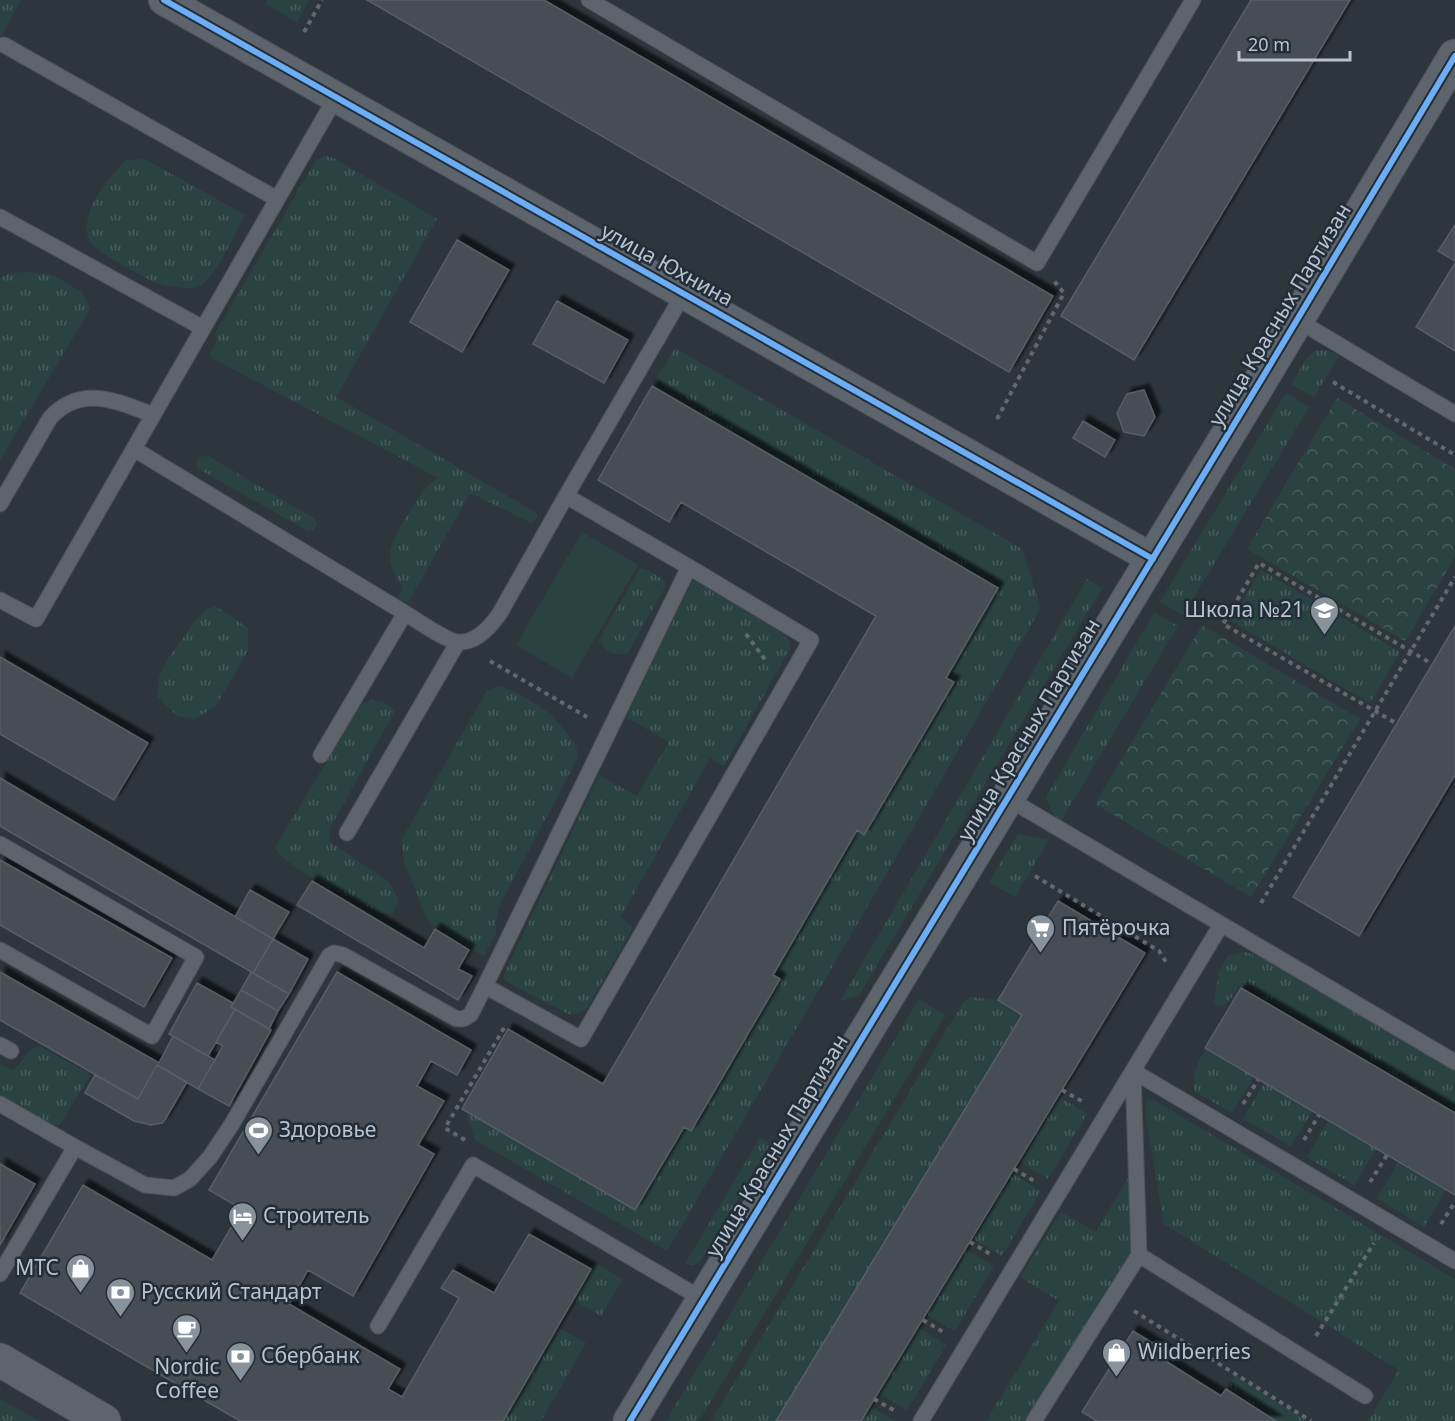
<svg xmlns="http://www.w3.org/2000/svg" width="1455" height="1421" font-family="'Noto Sans',sans-serif">
	<style>
		.grass { fill: url(#grass-tufts) }
		.forest { fill: url(#forest-crowns) }
		.pitch { fill: #2b4243 }
		.building { fill: #474e54; stroke: #565e65; stroke-width: 1.5; filter: url(#shadow) }
		.lines { fill: none; stroke-linecap: round; stroke-linejoin: round }
		.service-casing { stroke: #4c5257; stroke-width: 17 }
		.minor-casing { stroke: #4c5257; stroke-width: 32 }
		.tertiary-casing { stroke: #4c5257; stroke-width: 35 }
		.path { stroke: #61686e; stroke-width: 4; stroke-dasharray: 4.5 4.5; stroke-linecap: butt }
		.service { stroke: #5e646b; stroke-width: 15 }
		.minor { stroke: #5e646b; stroke-width: 30 }
		.tertiary { stroke: #5e646b; stroke-width: 33 }
		.cycleway-casing { stroke: #212d39; stroke-width: 10 }
		.cycleway { stroke: #6dadf4; stroke-width: 6 }
		.labels { text-anchor: middle; stroke-width: 5; stroke-linejoin: round; paint-order: stroke }
		.street-label { font-size: 21px; fill: #b9c3cd; stroke: #212d39 }
		.poi-label { font-size: 21px; fill: #b9c3cd; stroke: #212d39; text-anchor: start }
	</style>
	<defs>
		<pattern id="grass-tufts" width="24" height="20" patternUnits="userSpaceOnUse" patternTransform="scale(1.5)"><rect width="24" height="20" fill="#2b4243"/><path d="M3 7l-1-3M5 7V3M7 7l1-3M15 17l-1-3M17 17v-4M19 17l1-3" fill="none" stroke="#485c5d"/></pattern>
		<pattern id="forest-crowns" width="20" height="18" patternUnits="userSpaceOnUse" patternTransform="scale(1.5)"><rect width="20" height="18" fill="#2b4243"/><path d="M2 6a3 3 0 1 1 6 0M12 15a3 3 0 1 1 6 0" fill="none" stroke="#485c5d"/></pattern>
		<filter id="shadow"><feDropShadow dx="5.5" dy="-5.5" stdDeviation="1.5" flood-color="#0009"/></filter>
	</defs>
	<rect width="100%" height="100%" fill="#2e363d"/>
	<path class="grass" d="M0,0H21L0,38Z
		M268,0H309L297,22L266,4Z
		M325,156L334,158L437,219L336,397L532,510L538,515L536,520L531,523L473,494L469,495L409,601L406,602L398,598L404,586C398,583 396,578 393,571C391,565 390,560 390,553C392,537 419,494 431,483C434,481 436,480 439,478L212,358L210,353L217,342L216,332L316,160Z
		M145,159L245,215C236,231 214,281 198,287C189,290 166,286 157,283C148,280 96,251 91,243C88,240 86,230 87,226C88,200 110,178 126,160Z
		M29,272L55,276L83,293L90,309L0,460V278L11,273Z
		M675,348L1022,549L1041,608L667,1251L475,1140L469,1123L468,1112L684,1127L780,979L773,975L857,830L864,835L953,683L946,678L998,588L652,386Z
		M1326,350L1339,356L1314,397L1291,384L1305,361L1314,351Z
		M1286,393L1309,407L1183,615L1160,602Z
		M208,456L315,519L317,524L313,530L308,531L197,468L196,462L200,457Z
		M640,568L646,569L664,580L665,587L627,654C612,654 607,654 599,640Z
		M1261,570L1400,652L1370,703L1231,621Z
		M1087,579L1102,588L859,995L840,1001Z
		M693,580L785,635L789,641L790,649L724,766L710,758L621,917L633,928L586,1010L576,1014H568L509,983C504,980 503,978 505,972L599,775L637,796L669,742L626,717Z
		M214,605L248,628V650L216,706L195,719L177,716L157,696L159,677L169,657L198,617Z
		M1154,613L1178,626L1061,821C1052,814 1049,807 1046,797Z
		M501,686L525,697L551,714L576,745L578,757L499,907L496,922V933L484,956L433,925L428,921L404,862L402,839L487,690Z
		M371,700L385,703L395,711L330,828L329,841L390,883L398,899L393,914L378,913L330,888L296,868L279,854L275,848L360,706Z
		M1018,834L1049,840L1015,897L989,882Z
		M1246,952L1270,961L1455,1070V1111L1246,987L1239,986L1229,1001L1223,1006L1214,1005L1219,971L1228,956Z
		M970,997L998,1000L1022,1015L776,1421H711L963,1003Z
		M919,999L945,1015L699,1421H666Z
		M39,1046L86,1072L90,1076L60,1124L54,1128L0,1096V1064L12,1070C24,1064 25,1049 39,1046Z
		M1206,1049L1253,1077L1232,1113L1194,1091C1194,1073 1196,1064 1206,1049Z
		M1264,1083L1312,1112L1291,1146L1243,1119Z
		M1060,1097L1087,1114L1048,1179L1020,1162Z
		M1149,1100H1152L1157,1102L1455,1279V1421H1368L1399,1370L1164,1224L1145,1111L1146,1103Z
		M1328,1121L1376,1149L1354,1185L1307,1157Z
		M760,1138L770,1144L700,1262L694,1265L685,1264Z
		M1398,1163L1446,1190L1424,1227L1377,1198Z
		M1013,1174L1041,1191L1002,1256L973,1239Z
		M1129,1176L1133,1254L1029,1421H986L1059,1301L1020,1277L1061,1212L1096,1232Z
		M966,1250L994,1266L955,1331L927,1315Z
		M594,1263L623,1279L601,1316L573,1300Z
		M557,1327L586,1343L541,1421H503Z
		M919,1328L946,1345L907,1410L879,1393Z
		M1235,1375L1306,1421H1278L1227,1388Z
		M0,1399L39,1421H0Z
		M871,1406V1407L895,1421H862Z"/>
	<path class="forest" d="M1337,398L1455,469V557L1405,641L1247,549Z
		M1202,625L1360,719L1251,897L1095,804Z"/>
	<path class="pitch" d="M582,532L638,565L572,678L516,645Z"/>
	<path class="building" d="M367,0H544L1053,296L1009,372Z
		M1251,0H1350L1134,360L1061,316Z
		M1455,225V261L1438,251Z
		M457,240L509,270L462,352L410,322Z
		M1455,263V351L1416,327Z
		M557,301L628,340L604,383L533,344Z
		M652,386L998,588L946,678L954,682L864,835L857,830L773,975L780,979L691,1131L684,1127L635,1210L462,1109L508,1029L603,1084L876,616L681,502L669,522L598,480Z
		M1144,390L1155,417L1144,436L1124,432L1117,413L1127,394Z
		M1083,421L1115,440L1105,457L1073,438Z
		M1455,626V775L1359,936L1293,897Z
		M0,657L148,743L114,800L0,734Z
		M0,778L273,939L253,973L0,826Z
		M0,860L172,958L144,1007L0,925Z
		M312,881L424,948L435,929L469,950L458,969L472,976L458,1000L297,905Z
		M250,890L289,912L273,939L235,917Z
		M1058,901L1145,953L861,1421H776L1022,1015L998,1000Z
		M273,939L308,959L289,994L253,973Z
		M0,972L159,1063L173,1036L215,1060L198,1089L157,1065L138,1099L0,1020Z
		M251,972L289,994L278,1011L241,990Z
		M337,972L471,1050L457,1075L431,1061L417,1086L444,1101L418,1145L434,1154L353,1296L308,1270L289,1304L400,1369L388,1389L402,1397L459,1298L441,1288L453,1270L494,1293L529,1234L591,1269L503,1421H240L20,1293L83,1185L212,1260L242,1209L209,1190Z
		M197,983L233,1003L231,1007L235,1009L208,1056L169,1034Z
		M1241,988L1455,1113V1195L1205,1048Z
		M241,990L278,1011L269,1029L231,1007Z
		M235,1009L271,1030L229,1106L198,1089L223,1046L216,1042Z
		M157,1065L187,1082L166,1118L162,1123L151,1125L134,1121L85,1093L95,1075L138,1099Z
		M0,1164L35,1184L0,1245Z
		M1133,1331L1169,1353L1164,1360L1194,1379L1221,1396L1226,1389L1276,1421H1097L1082,1412Z"/>
	<g class="lines">
		<defs>
			<path id="service" d="M589,0L1037,263L1193,0
				M4,45L277,199
				M0,217L203,328
				M1297,320L1455,414
				M134,449L405,613C416,620 448,642 459,642C476,643 491,626 500,613L566,496
				M0,504L50,418C80,384 117,401 153,415
				M0,600L36,619L336,97
				M321,755L405,613
				M1007,798L1455,1062
				M347,833L458,642
				M0,844L196,957L152,1036L0,950
				M485,986L581,1039L811,640L689,567L566,496L684,293
				M0,1045L11,1051
				M1133,1071L1455,1261
				M1133,1071L1139,1255
				M0,1104L75,1147L145,1185L174,1188L190,1179L210,1157L232,1124L329,956L334,953L343,955L455,1018C462,1020 465,1019 471,1014L485,986L689,567
				M0,1274L75,1147
				M378,1326L473,1165L704,1300
				M921,1421L1221,925
				M1034,1421L1139,1255L1365,1396"/>
			<path id="minor" d="M164,0L1153,559"/>
			<path id="tertiary" d="M0,1360L104,1421
				M630,1421L1264,375L1455,56"/>
		</defs>
		<use href="#service" class="service-casing"/>
		<use href="#minor" class="minor-casing"/>
		<use href="#tertiary" class="tertiary-casing"/>
		<path class="path" d="M304,32L322,0
			M1333,382L1455,455
			M997,419L1064,293L1054,281
			M746,634L767,662
			M490,661L587,717
			M1394,722L1223,624L1259,563L1429,662
			M1035,876L1159,951L1166,962
			M1261,903L1455,577
			M1062,1090L1085,1103
			M1243,1104L1258,1080
			M465,1140L445,1128L504,1028
			M1304,1140L1319,1115
			M1014,1169L1036,1182
			M1370,1182L1387,1155
			M1441,1224L1455,1202
			M970,1242L992,1255
			M1134,1311L1311,1421
			M923,1320L945,1333
			M1316,1336L1374,1243
			M874,1399L897,1412"/>
		<use href="#service" class="service"/>
		<use href="#minor" class="minor"/>
		<use href="#tertiary" class="tertiary"/>
		<defs>
			<path id="cycleway" d="M164,0L1153,559
				M630,1421L1264,375L1455,56"/>
		</defs>
		<use href="#cycleway" class="cycleway-casing"/>
		<use href="#cycleway" class="cycleway"/>
	</g>
	<defs>
		<symbol id="school-pin" viewBox="-11 -11 22 30"><path d="M0 17L-7.5 6A9.5 9.5 0 1 1 7.5 6Z" fill="#88929b" stroke="#212d39"/><path d="M0-5L7-2L0 1L-7-2ZM-4 1L0 2.5L4 1V4Q0 6-4 4Z" fill="#fff"/></symbol>
		<symbol id="supermarket-pin" viewBox="-11 -11 22 30"><path d="M0 17L-7.5 6A9.5 9.5 0 1 1 7.5 6Z" fill="#88929b" stroke="#212d39"/><path d="M-6-5.5h2.5l.6 2H6L4.5 2H-2.5L-4.4-4H-6ZM-1.5 3.2a1.3 1.3 0 1 0 .1 0ZM3 3.2a1.3 1.3 0 1 0 .1 0Z" fill="#fff"/></symbol>
		<symbol id="stadium-pin" viewBox="-11 -11 22 30"><path d="M0 17L-7.5 6A9.5 9.5 0 1 1 7.5 6Z" fill="#88929b" stroke="#212d39"/><path d="M0-5a6.5 5 0 1 0 0 10a6.5 5 0 1 0 0-10ZM-3.5-1.8h7v3.6h-7Z" fill="#fff"/></symbol>
		<symbol id="hotel-pin" viewBox="-11 -11 22 30"><path d="M0 17L-7.5 6A9.5 9.5 0 1 1 7.5 6Z" fill="#88929b" stroke="#212d39"/><path d="M-6-4.5h1.5V1H6V5H4.5V3h-9V5H-6ZM-4 0a1.8 1.8 0 1 1 3.6 0ZM.5 0V-2.5h3Q6-2.5 6 0Z" fill="#fff"/></symbol>
		<symbol id="shop-pin" viewBox="-11 -11 22 30"><path d="M0 17L-7.5 6A9.5 9.5 0 1 1 7.5 6Z" fill="#88929b" stroke="#212d39"/><path d="M-5-2.5h2.3a2.7 3.5 0 0 1 5.4 0H5L5.5 6h-11ZM-1.5-2.5h3a1.5 2.3 0 0 0-3 0Z" fill="#fff"/></symbol>
		<symbol id="bank-pin" viewBox="-11 -11 22 30"><path d="M0 17L-7.5 6A9.5 9.5 0 1 1 7.5 6Z" fill="#88929b" stroke="#212d39"/><path d="M-6-4H6V4H-6ZM0-2.3a2.3 2.3 0 1 0 0 4.6a2.3 2.3 0 1 0 0-4.6Z" fill="#fff"/></symbol>
		<symbol id="cafe-pin" viewBox="-11 -11 22 30"><path d="M0 17L-7.5 6A9.5 9.5 0 1 1 7.5 6Z" fill="#88929b" stroke="#212d39"/><path d="M-5.5-4.5H6V0H3Q3 3.5 0 3.5H-2.5Q-5.5 3.5-5.5 0ZM3-3.2v2h1.7v-2ZM-6 4.5H4V6H-6Z" fill="#fff"/></symbol>
	</defs>
	<g fill-rule="evenodd">
		<use href="#school-pin" x="1308" y="594" width="33" height="45"/>
		<use href="#supermarket-pin" x="1024" y="912" width="33" height="45"/>
		<use href="#stadium-pin" x="242" y="1114" width="33" height="45"/>
		<use href="#hotel-pin" x="226" y="1200" width="33" height="45"/>
		<use href="#shop-pin" x="64" y="1252" width="33" height="45"/>
		<use href="#bank-pin" x="104" y="1276" width="33" height="45"/>
		<use href="#cafe-pin" x="170" y="1312" width="33" height="45"/>
		<use href="#shop-pin" x="1100" y="1336" width="33" height="45"/>
		<use href="#bank-pin" x="224" y="1340" width="33" height="45"/>
	</g>
	<g class="labels">
		<g class="street-label">
			<text transform="translate(667 265) rotate(29)" y="7">улица Юхнина</text>
			<text transform="translate(1280 315) rotate(-59)" y="7">улица Красных Партизан</text>
			<text transform="translate(1029 730) rotate(-59)" y="7">улица Красных Партизан</text>
			<text transform="translate(777 1146) rotate(-59)" y="7">улица Красных Партизан</text>
		</g>
		<g class="poi-label">
			<text x="1304" y="617" text-anchor="end">Школа №21</text>
			<text x="1062" y="935">Пятёрочка</text>
			<text x="279" y="1137">Здоровье</text>
			<text x="263" y="1223">Строитель</text>
			<text x="59" y="1275" text-anchor="end">МТС</text>
			<text x="141" y="1299">Русский Стандарт</text>
			<text x="1138" y="1359">Wildberries</text>
			<text x="261" y="1363">Сбербанк</text>
			<text x="187" y="1374" text-anchor="middle">Nordic<tspan x="187" dy="24">Coffee</tspan></text>
		</g>
	</g>
	<path d="M1239 51v9h111v-9" fill="none" stroke="#b9c3cd" stroke-width="3"/>
	<text x="1248" y="51" font-size="18" fill="#b9c3cd" stroke="#212d39" stroke-width="4.5" paint-order="stroke">20 m</text>
</svg>
